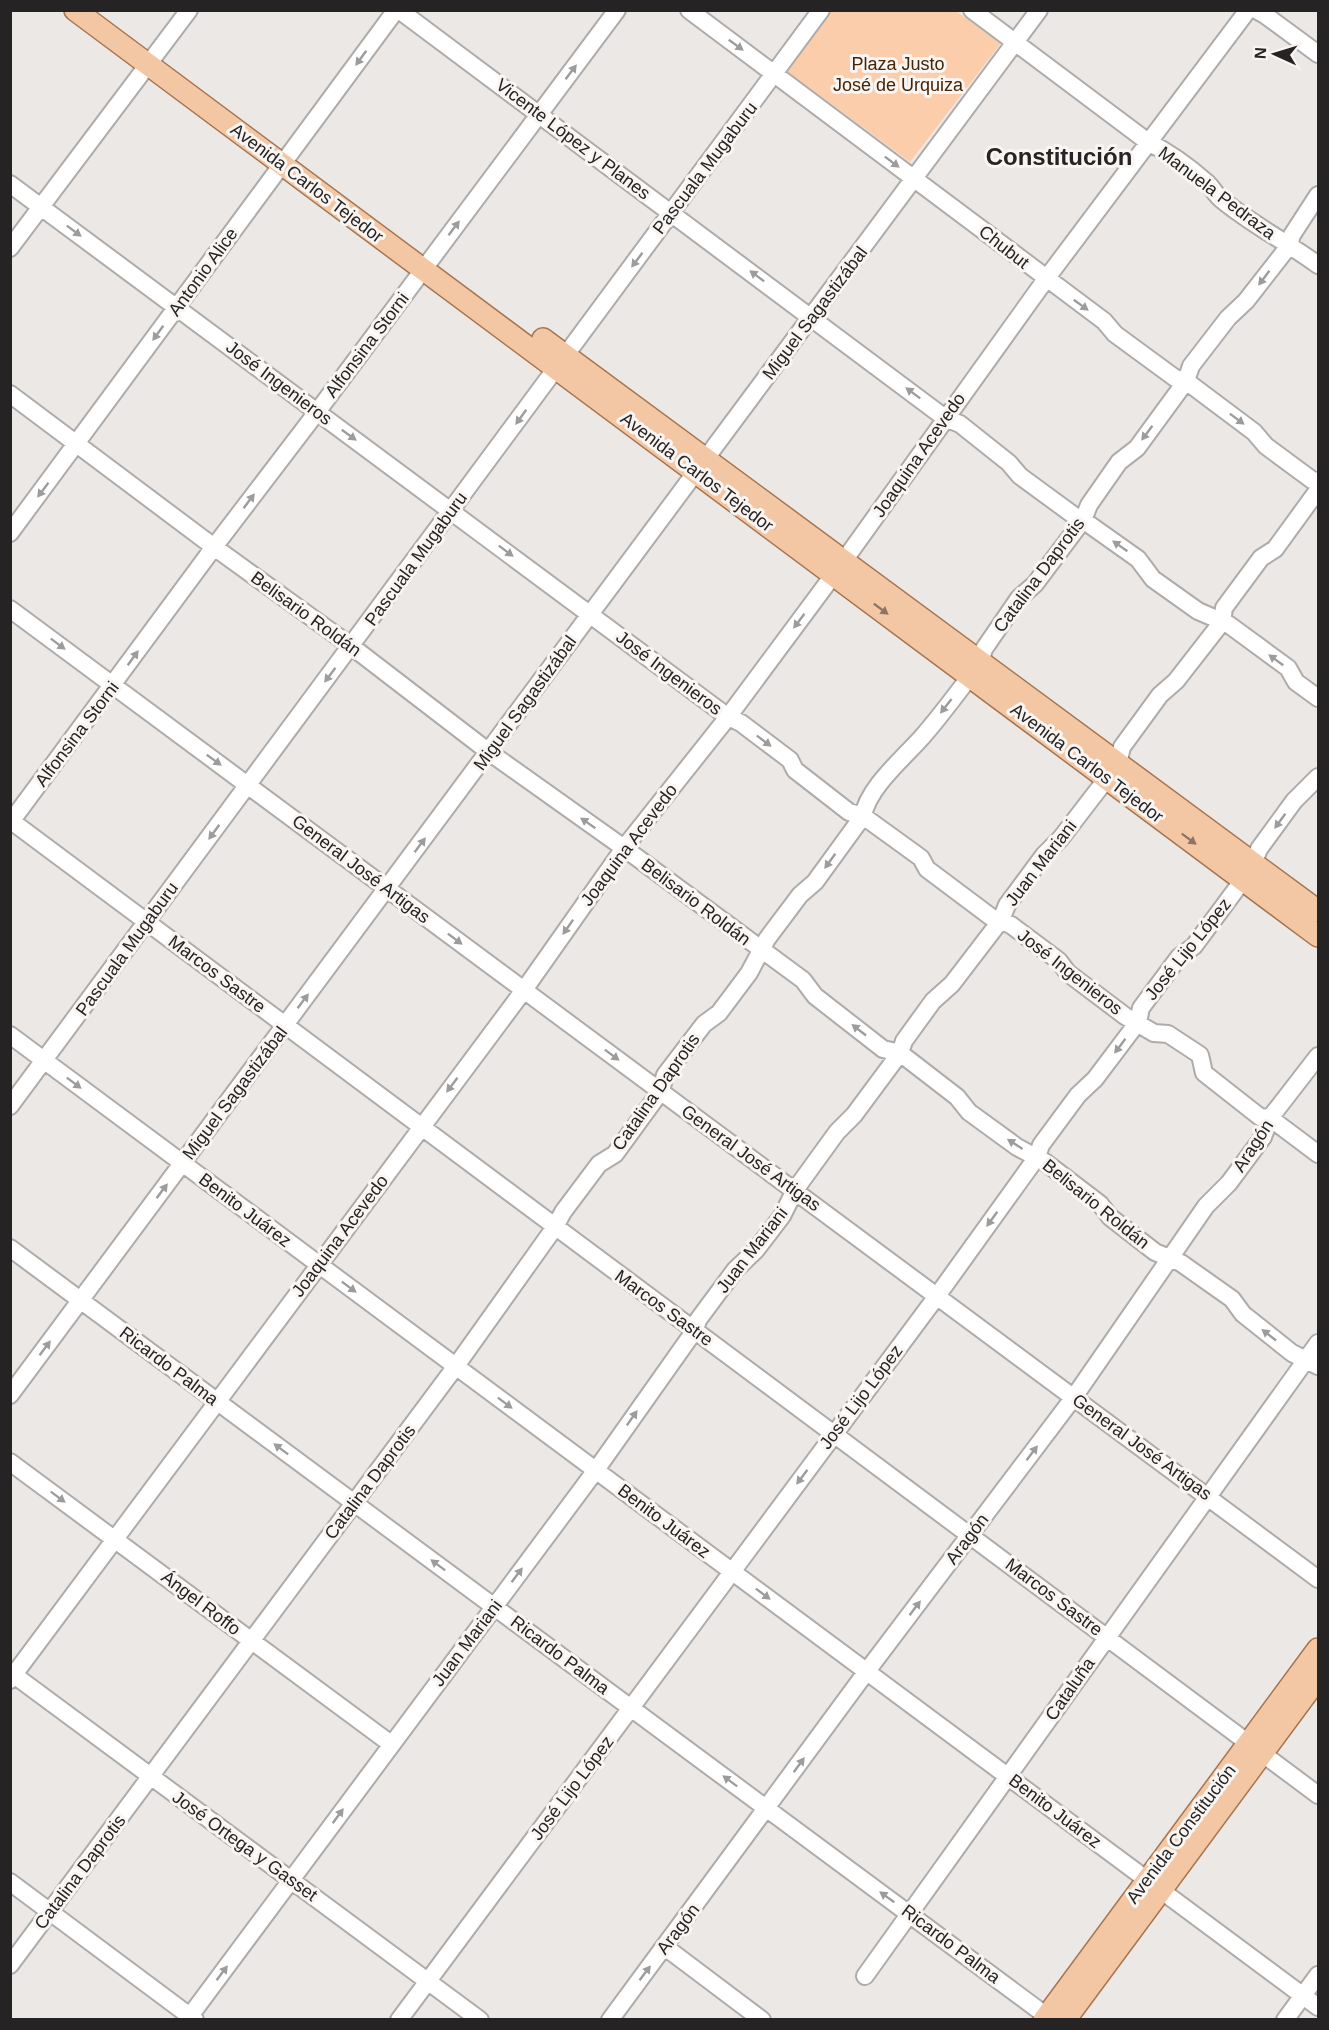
<svg xmlns="http://www.w3.org/2000/svg" width="1329" height="2030" font-family="Helvetica,sans-serif">
	<style>
		.green { fill: #fccdab }
		.lines { fill: none; stroke-linecap: round; stroke-linejoin: round }
		.minor-casing { stroke: #aeaba9; stroke-width: 20 }
		.major-casing { stroke: #a67550; stroke-width: 24 }
		.minor { stroke: #fff; stroke-width: 16 }
		.major { stroke: #f4c7a4; stroke-width: 21 }
		.oneway { fill: #9d9c9c }
		.oneway2 { fill: #8c7564 }
		.labels { text-anchor: middle; stroke-width: 6; stroke-linejoin: round; paint-order: stroke }
		.park-label { font-size: 18px; fill: #462406; stroke: #f8f5f3 }
		.street-label { font-size: 18px; fill: #252323; stroke: #f8f5f3 }
		.district-label { font-size: 24px; font-weight: bold; fill: #252323; stroke: #f8f5f3 }
	</style>
	<rect width="100%" height="100%" fill="#ebe8e5"/>
	<path class="green" d="M830,11H956L1001,43L910,162L787,71Z"/>
	<g class="lines">
		<defs>
			<path id="minor" d="M399,10L945,418L960,424L1009,463L1020,476L1076,517L1083,520L1138,559L1153,579L1198,611L1228,624L1288,668L1296,682L1318,698
				M689,10L1104,321L1115,334L1175,378L1186,381L1254,432L1266,446L1312,480L1318,481
				M972,10L1148,142C1168,152 1189,167 1206,182C1212,187 1215,194 1221,199C1252,225 1287,242 1318,265
				M1256,10L1265,15L1318,54
				M10,184L728,717L741,723L790,760L795,770L849,812L863,816L921,858L927,869L991,917L1011,925L1059,961L1068,973L1125,1016L1154,1033L1168,1034L1200,1055L1204,1073L1260,1117L1270,1118L1318,1154
				M10,248L189,10
				M10,394L214,547L351,646L489,752L624,848L803,980L815,996L883,1049L900,1053L957,1097L969,1112L1017,1147L1045,1162L1100,1204L1110,1217L1155,1252L1181,1263L1232,1299L1243,1314L1292,1353L1318,1366
				M10,533L396,10
				M10,609L1318,1579
				M10,820L1318,1795
				M10,823L214,547L317,412L617,10
				M10,1035L1318,2007
				M10,1106L821,10
				M10,1248L1052,2020
				M10,1395L1039,10
				M10,1462L391,1744
				M10,1672L480,2020
				M10,1680L524,990L624,848L728,717L843,562L1046,279L1248,10
				M10,1882L195,2020
				M665,1947L762,2020
				M10,1965L456,1366L555,1227L563,1212L599,1164L615,1154L661,1091L665,1075L704,1024L719,1013L749,973L767,939L800,895L815,882L863,816C868,787 904,758 923,736C943,713 962,687 980,663L984,649L1019,598L1035,584L1083,520L1089,505L1119,462L1137,448L1186,381L1191,366L1228,318L1246,301L1289,246L1292,235L1318,195
				M865,1976L1318,1343
				M187,2020L596,1470L695,1330L698,1320L735,1270L756,1250L782,1216L795,1190L837,1132L854,1115L900,1053L904,1041L933,1001L952,984L1001,920L1007,905L1044,855L1061,838L1118,764L1122,747L1160,695L1176,681L1222,622L1224,608L1261,558L1275,549L1318,490
				M399,2020L937,1296L1037,1157L1041,1145L1078,1095L1095,1079L1138,1022L1141,1008L1179,957L1194,946L1243,880L1253,864L1259,849L1294,801L1318,777
				M610,2020L867,1671L1074,1397L1206,1206L1229,1183L1263,1137L1270,1118L1318,1056
				M1285,2020L1318,1975"/>
			<path id="major" d="M75,10L1318,936
				M543,339L1318,911
				M1044,2020L1318,1649
				M1065,2020L1318,1678"/>
		</defs>
		<use href="#minor" class="minor-casing"/>
		<use href="#major" class="major-casing"/>
		<use href="#minor" class="minor"/>
		<use href="#major" class="major"/>
	</g>
	<defs><path id="oneway-solid" d="M-6-.8H1V-3.2L6.5 0L1 3.2V.8H-6Z" transform="scale(1.5)"/></defs>
	<g class="oneway">
		<use href="#oneway-solid" transform="translate(736 45) rotate(36)"/>
		<use href="#oneway-solid" transform="translate(361 58) rotate(126)"/>
		<use href="#oneway-solid" transform="translate(571 72) rotate(-53)"/>
		<use href="#oneway-solid" transform="translate(892 162) rotate(37)"/>
		<use href="#oneway-solid" transform="translate(454 228) rotate(-53)"/>
		<use href="#oneway-solid" transform="translate(74 231) rotate(37)"/>
		<use href="#oneway-solid" transform="translate(637 260) rotate(127)"/>
		<use href="#oneway-solid" transform="translate(757 276) rotate(-143)"/>
		<use href="#oneway-solid" transform="translate(1264 278) rotate(127)"/>
		<use href="#oneway-solid" transform="translate(1081 305) rotate(36)"/>
		<use href="#oneway-solid" transform="translate(158 333) rotate(126)"/>
		<use href="#oneway-solid" transform="translate(913 393) rotate(-143)"/>
		<use href="#oneway-solid" transform="translate(521 417) rotate(126)"/>
		<use href="#oneway-solid" transform="translate(1237 419) rotate(37)"/>
		<use href="#oneway-solid" transform="translate(1147 433) rotate(127)"/>
		<use href="#oneway-solid" transform="translate(349 435) rotate(36)"/>
		<use href="#oneway-solid" transform="translate(43 490) rotate(127)"/>
		<use href="#oneway-solid" transform="translate(249 501) rotate(-53)"/>
		<use href="#oneway-solid" transform="translate(1120 546) rotate(-145)"/>
		<use href="#oneway-solid" transform="translate(506 551) rotate(37)"/>
		<use href="#oneway-solid" transform="translate(799 621) rotate(127)"/>
		<use href="#oneway-solid" transform="translate(58 644) rotate(37)"/>
		<use href="#oneway-solid" transform="translate(133 658) rotate(-54)"/>
		<use href="#oneway-solid" transform="translate(1276 660) rotate(-144)"/>
		<use href="#oneway-solid" transform="translate(330 675) rotate(127)"/>
		<use href="#oneway-solid" transform="translate(946 706) rotate(128)"/>
		<use href="#oneway-solid" transform="translate(764 741) rotate(37)"/>
		<use href="#oneway-solid" transform="translate(214 760) rotate(36)"/>
		<use href="#oneway-solid" transform="translate(1280 821) rotate(126)"/>
		<use href="#oneway-solid" transform="translate(588 823) rotate(-145)"/>
		<use href="#oneway-solid" transform="translate(214 832) rotate(126)"/>
		<use href="#oneway-solid" transform="translate(420 845) rotate(-53)"/>
		<use href="#oneway-solid" transform="translate(830 861) rotate(126)"/>
		<use href="#oneway-solid" transform="translate(568 927) rotate(125)"/>
		<use href="#oneway-solid" transform="translate(455 939) rotate(37)"/>
		<use href="#oneway-solid" transform="translate(303 1001) rotate(-53)"/>
		<use href="#oneway-solid" transform="translate(859 1030) rotate(-142)"/>
		<use href="#oneway-solid" transform="translate(1120 1046) rotate(127)"/>
		<use href="#oneway-solid" transform="translate(612 1055) rotate(37)"/>
		<use href="#oneway-solid" transform="translate(74 1083) rotate(37)"/>
		<use href="#oneway-solid" transform="translate(452 1085) rotate(127)"/>
		<use href="#oneway-solid" transform="translate(1015 1144) rotate(-147)"/>
		<use href="#oneway-solid" transform="translate(162 1191) rotate(-53)"/>
		<use href="#oneway-solid" transform="translate(992 1219) rotate(126)"/>
		<use href="#oneway-solid" transform="translate(349 1287) rotate(37)"/>
		<use href="#oneway-solid" transform="translate(1269 1335) rotate(-142)"/>
		<use href="#oneway-solid" transform="translate(45 1348) rotate(-53)"/>
		<use href="#oneway-solid" transform="translate(505 1403) rotate(37)"/>
		<use href="#oneway-solid" transform="translate(632 1418) rotate(-55)"/>
		<use href="#oneway-solid" transform="translate(281 1449) rotate(-143)"/>
		<use href="#oneway-solid" transform="translate(1032 1453) rotate(-53)"/>
		<use href="#oneway-solid" transform="translate(802 1477) rotate(127)"/>
		<use href="#oneway-solid" transform="translate(58 1497) rotate(37)"/>
		<use href="#oneway-solid" transform="translate(438 1565) rotate(-143)"/>
		<use href="#oneway-solid" transform="translate(517 1575) rotate(-53)"/>
		<use href="#oneway-solid" transform="translate(763 1594) rotate(37)"/>
		<use href="#oneway-solid" transform="translate(915 1608) rotate(-53)"/>
		<use href="#oneway-solid" transform="translate(799 1765) rotate(-54)"/>
		<use href="#oneway-solid" transform="translate(730 1781) rotate(-143)"/>
		<use href="#oneway-solid" transform="translate(338 1816) rotate(-54)"/>
		<use href="#oneway-solid" transform="translate(887 1897) rotate(-144)"/>
		<use href="#oneway-solid" transform="translate(222 1973) rotate(-53)"/>
		<use href="#oneway-solid" transform="translate(645 1973) rotate(-53)"/>
	</g>
	<g class="oneway2">
		<use href="#oneway-solid" transform="translate(881 609) rotate(37)"/>
		<use href="#oneway-solid" transform="translate(1189 839) rotate(37)"/>
	</g>
	<g class="labels">
		<g class="park-label">
			<text x="898" y="70">Plaza Justo<tspan x="898" dy="21">José de Urquiza</tspan></text>
		</g>
		<g class="street-label">
			<text transform="translate(573 139) rotate(37)" y="6">Vicente López y Planes</text>
			<text transform="translate(705 168) rotate(-53)" y="6">Pascuala Mugaburu</text>
			<text transform="translate(307 183) rotate(37)" y="6">Avenida Carlos Tejedor</text>
			<text transform="translate(1217 193) rotate(37)" y="6">Manuela Pedraza</text>
			<text transform="translate(1004 247) rotate(38)" y="6">Chubut</text>
			<text transform="translate(203 272) rotate(-54)" y="6">Antonio Alice</text>
			<text transform="translate(815 313) rotate(-53)" y="6">Miguel Sagastizábal</text>
			<text transform="translate(367 345) rotate(-53)" y="6">Alfonsina Storni</text>
			<text transform="translate(279 383) rotate(37)" y="6">José Ingenieros</text>
			<text transform="translate(919 455) rotate(-55)" y="6">Joaquina Acevedo</text>
			<text transform="translate(697 472) rotate(37)" y="6">Avenida Carlos Tejedor</text>
			<text transform="translate(416 559) rotate(-54)" y="6">Pascuala Mugaburu</text>
			<text transform="translate(1039 575) rotate(-53)" y="6">Catalina Daprotis</text>
			<text transform="translate(306 614) rotate(36)" y="6">Belisario Roldán</text>
			<text transform="translate(669 673) rotate(37)" y="6">José Ingenieros</text>
			<text transform="translate(525 703) rotate(-54)" y="6">Miguel Sagastizábal</text>
			<text transform="translate(77 734) rotate(-53)" y="6">Alfonsina Storni</text>
			<text transform="translate(1087 763) rotate(37)" y="6">Avenida Carlos Tejedor</text>
			<text transform="translate(629 845) rotate(-53)" y="6">Joaquina Acevedo</text>
			<text transform="translate(1041 863) rotate(-52)" y="6">Juan Mariani</text>
			<text transform="translate(361 869) rotate(37)" y="6">General José Artigas</text>
			<text transform="translate(696 902) rotate(37)" y="6">Belisario Roldán</text>
			<text transform="translate(127 949) rotate(-54)" y="6">Pascuala Mugaburu</text>
			<text transform="translate(1188 949) rotate(-51)" y="6">José Lijo López</text>
			<text transform="translate(1070 972) rotate(38)" y="6">José Ingenieros</text>
			<text transform="translate(217 974) rotate(37)" y="6">Marcos Sastre</text>
			<text transform="translate(656 1092) rotate(-55)" y="6">Catalina Daprotis</text>
			<text transform="translate(235 1093) rotate(-53)" y="6">Miguel Sagastizábal</text>
			<text transform="translate(1253 1146) rotate(-57)" y="6">Aragón</text>
			<text transform="translate(751 1158) rotate(36)" y="6">General José Artigas</text>
			<text transform="translate(1096 1204) rotate(39)" y="6">Belisario Roldán</text>
			<text transform="translate(245 1210) rotate(37)" y="6">Benito Juárez</text>
			<text transform="translate(340 1236) rotate(-53)" y="6">Joaquina Acevedo</text>
			<text transform="translate(752 1250) rotate(-52)" y="6">Juan Mariani</text>
			<text transform="translate(664 1308) rotate(36)" y="6">Marcos Sastre</text>
			<text transform="translate(169 1366) rotate(37)" y="6">Ricardo Palma</text>
			<text transform="translate(861 1397) rotate(-53)" y="6">José Lijo López</text>
			<text transform="translate(1142 1447) rotate(36)" y="6">General José Artigas</text>
			<text transform="translate(370 1482) rotate(-53)" y="6">Catalina Daprotis</text>
			<text transform="translate(664 1521) rotate(37)" y="6">Benito Juárez</text>
			<text transform="translate(967 1539) rotate(-53)" y="6">Aragón</text>
			<text transform="translate(1054 1597) rotate(37)" y="6">Marcos Sastre</text>
			<text transform="translate(201 1603) rotate(37)" y="6">Ángel Roffo</text>
			<text transform="translate(467 1643) rotate(-53)" y="6">Juan Mariani</text>
			<text transform="translate(560 1655) rotate(37)" y="6">Ricardo Palma</text>
			<text transform="translate(1070 1689) rotate(-55)" y="6">Cataluña</text>
			<text transform="translate(572 1788) rotate(-53)" y="6">José Lijo López</text>
			<text transform="translate(1055 1811) rotate(37)" y="6">Benito Juárez</text>
			<text transform="translate(1181 1834) rotate(-53)" y="6">Avenida Constitución</text>
			<text transform="translate(245 1846) rotate(36)" y="6">José Ortega y Gasset</text>
			<text transform="translate(80 1872) rotate(-53)" y="6">Catalina Daprotis</text>
			<text transform="translate(678 1929) rotate(-53)" y="6">Aragón</text>
			<text transform="translate(951 1944) rotate(37)" y="6">Ricardo Palma</text>
		</g>
		<g class="district-label">
			<text x="1059" y="165">Constitución</text>
		</g>
	</g>
	<rect width="1329" height="2030" fill="none" stroke="#252323" stroke-width="24"/>
	<g transform="translate(1275 54) rotate(274)" stroke="#f8f5f3" stroke-width="4.5" paint-order="stroke">
	<path d="M0-4.5L10 22L0 15L-10 22Z" fill="#252323"/>
	<text y="-9" font-size="16" font-weight="bold" text-anchor="middle" fill="#252323">N</text>
	</g>
</svg>
